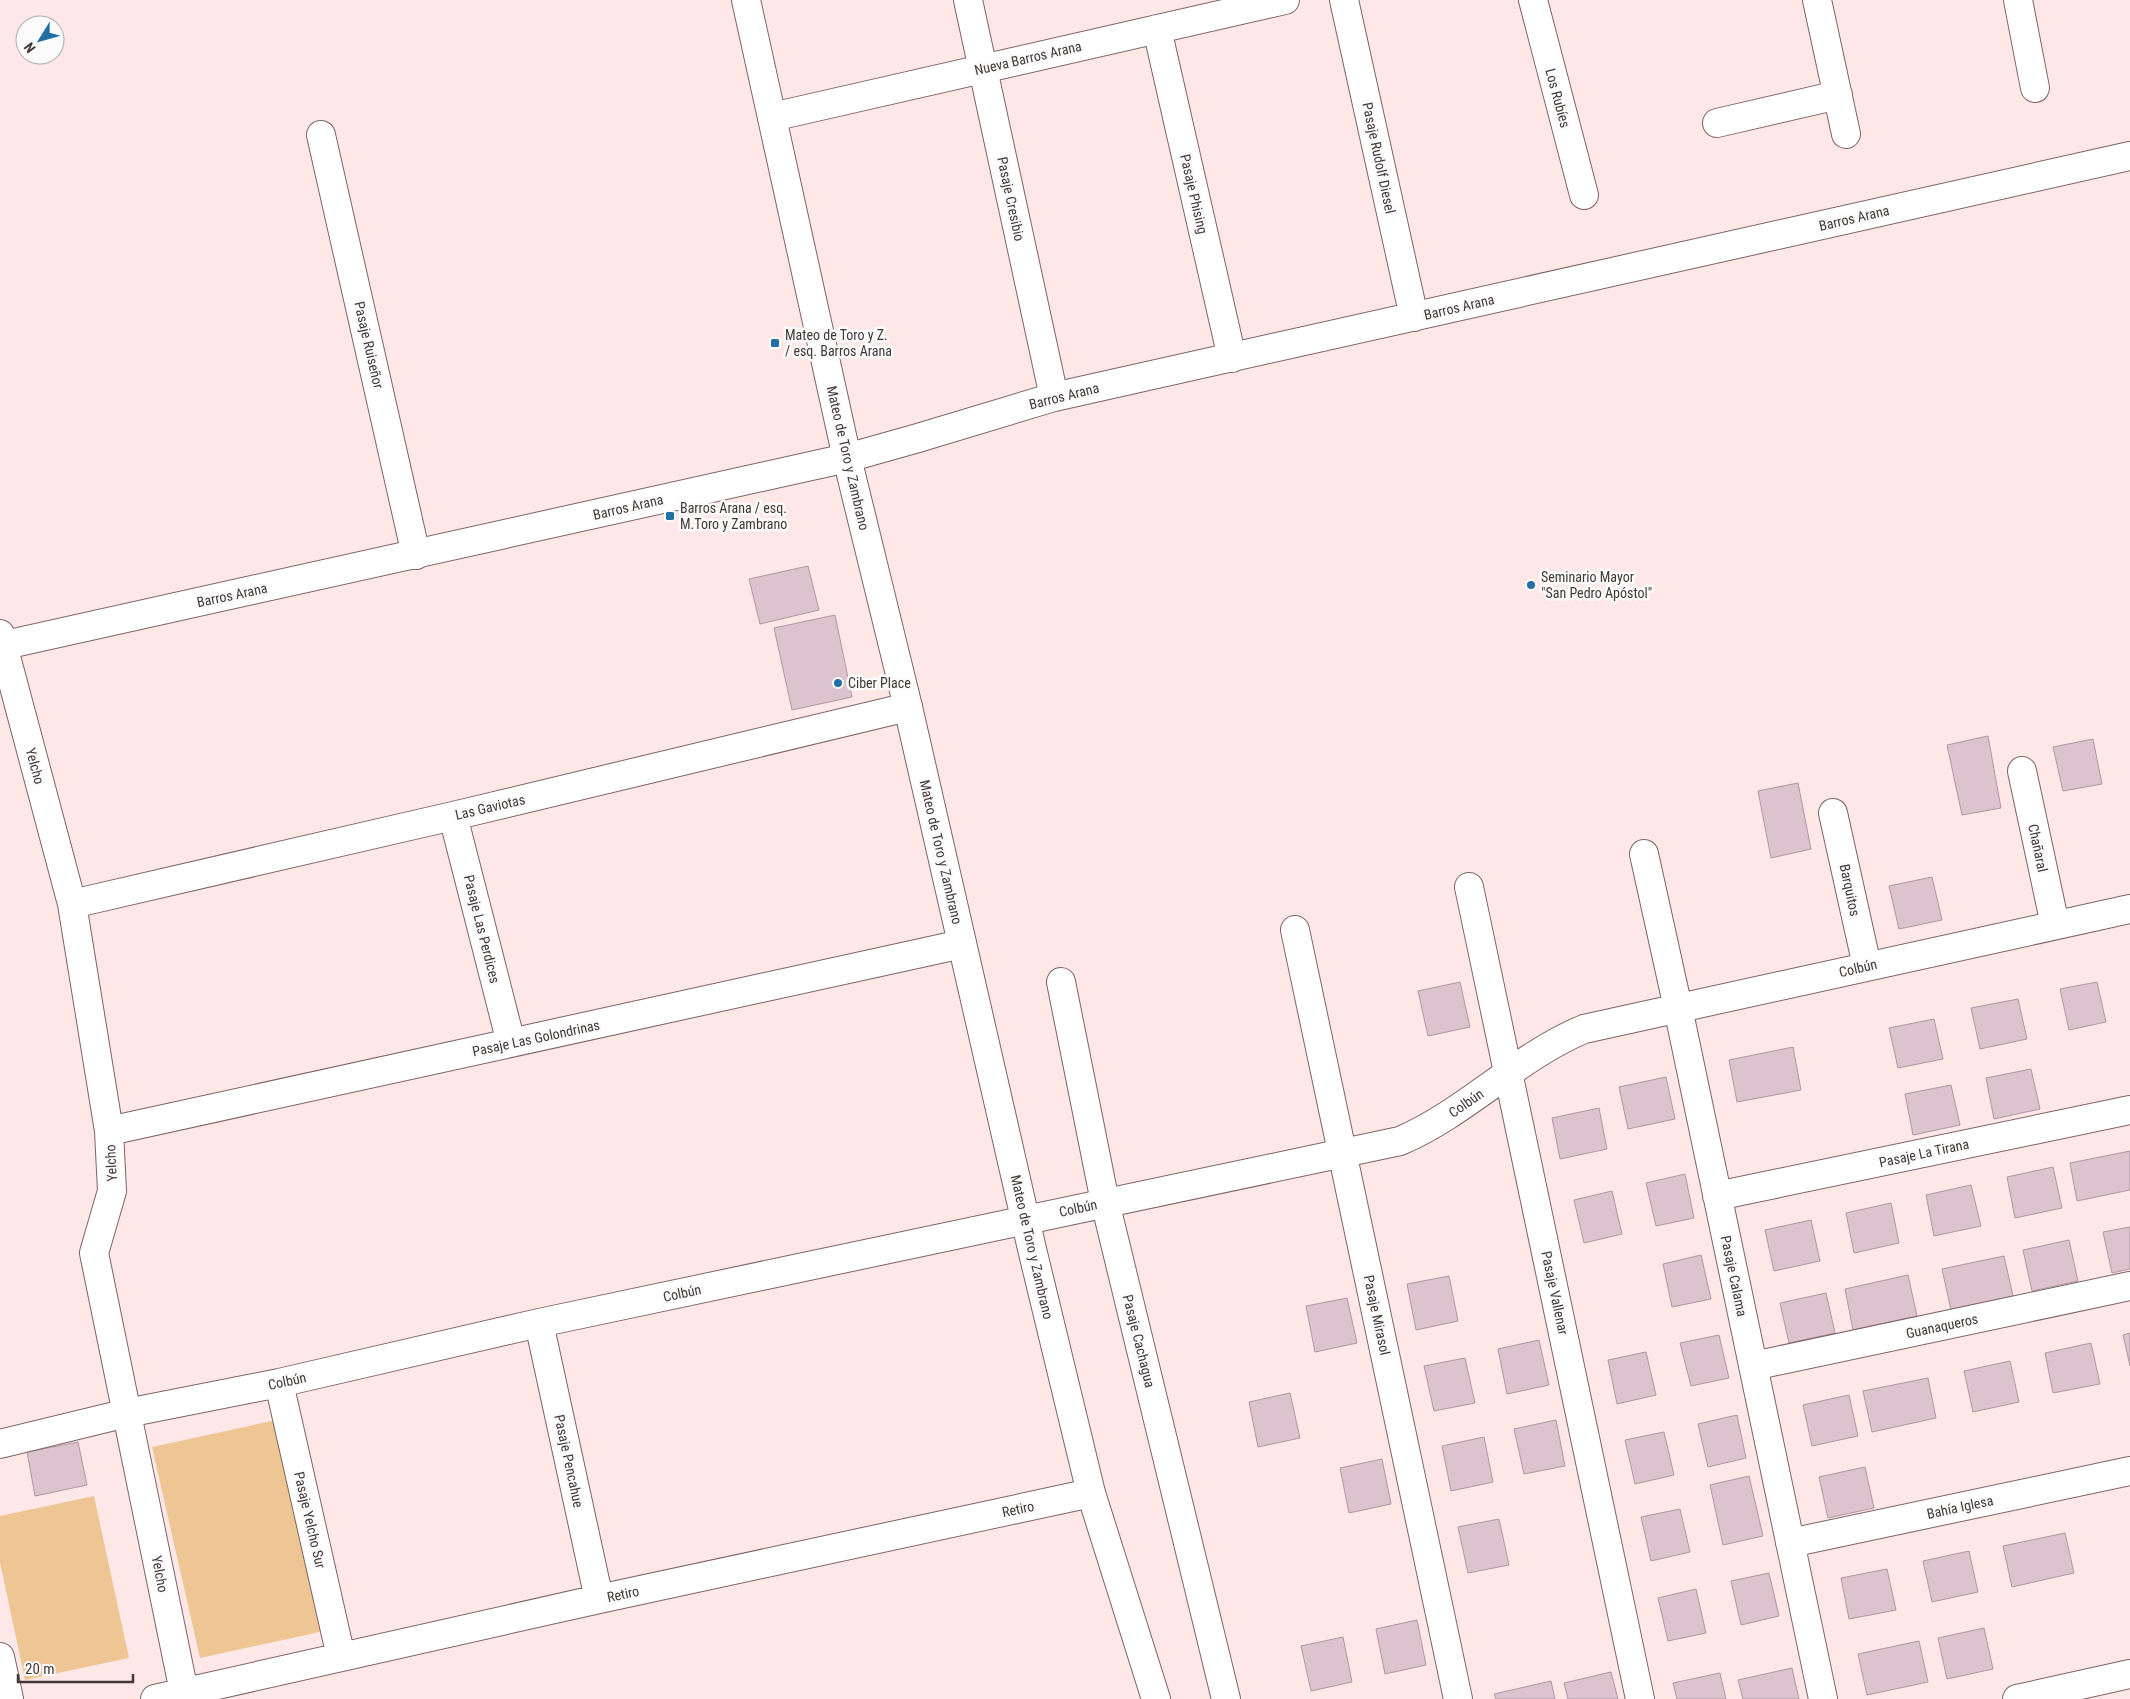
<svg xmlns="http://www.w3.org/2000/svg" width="2130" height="1699" font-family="'Roboto Condensed',sans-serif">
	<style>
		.green { fill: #eec694 }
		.building { fill: #dcc3cd; stroke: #af97a1 }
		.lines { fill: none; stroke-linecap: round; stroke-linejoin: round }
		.minor-casing { stroke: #7c6464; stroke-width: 30 }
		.tertiary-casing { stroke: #7c6464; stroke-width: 30 }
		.minor { stroke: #fff; stroke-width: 28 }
		.tertiary { stroke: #fff; stroke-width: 28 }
		.poi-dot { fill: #226fa1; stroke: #fbfbfb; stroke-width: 2 }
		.labels { text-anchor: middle; stroke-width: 5; stroke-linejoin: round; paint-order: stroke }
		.street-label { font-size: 14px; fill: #433838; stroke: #fbfbfb }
		.poi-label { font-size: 14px; fill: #433838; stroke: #fbfbfb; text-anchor: start }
	</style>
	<rect width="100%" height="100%" fill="#fee8e7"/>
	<path class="green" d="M281,1419L329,1630L200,1658L152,1447Z
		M94,1496L129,1658L25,1680L0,1562V1516Z"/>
	<path class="building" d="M808,566L819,610L760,624L749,579Z
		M835,615L852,697L792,710L774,628Z
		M1988,736L2001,808L1962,815L1947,745Z
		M2093,739L2102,784L2063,791L2053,747Z
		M1798,783L1811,849L1771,858L1758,791Z
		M1932,877L1942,920L1899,929L1889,886Z
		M1460,982L1470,1027L1428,1036L1418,991Z
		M2097,982L2106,1022L2069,1030L2060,989Z
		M2018,999L2027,1039L1980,1049L1971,1008Z
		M1934,1019L1943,1059L1898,1068L1889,1028Z
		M1793,1047L1801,1090L1737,1102L1729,1060Z
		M2031,1069L2040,1109L1994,1119L1986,1078Z
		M1666,1077L1675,1119L1628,1129L1619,1087Z
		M1951,1085L1960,1125L1913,1135L1905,1094Z
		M1599,1108L1607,1149L1560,1159L1552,1118Z
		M2130,1151V1190L2077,1201L2070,1163Z
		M2053,1167L2062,1208L2015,1218L2007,1177Z
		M1685,1174L1694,1218L1656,1226L1646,1183Z
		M1971,1185L1981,1226L1934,1236L1926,1195Z
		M1612,1191L1622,1234L1584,1243L1574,1200Z
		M1891,1203L1899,1243L1854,1253L1846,1213Z
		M1811,1220L1820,1261L1774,1271L1765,1230Z
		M2130,1227V1269L2112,1273L2103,1232Z
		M2069,1240L2078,1281L2032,1291L2023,1250Z
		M1701,1255L1711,1299L1672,1307L1663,1264Z
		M2004,1256L2013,1296L1951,1310L1942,1269Z
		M1908,1275L1917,1316L1853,1330L1845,1289Z
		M1449,1276L1458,1321L1416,1330L1407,1284Z
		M1826,1293L1835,1333L1789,1343L1780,1303Z
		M1347,1298L1357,1343L1315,1352L1306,1306Z
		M2130,1333V1366L2123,1335Z
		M1719,1335L1729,1378L1691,1386L1680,1343Z
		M1539,1340L1549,1385L1507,1394L1498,1349Z
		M2091,1343L2100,1384L2053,1393L2045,1353Z
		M1646,1352L1656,1395L1617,1404L1608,1360Z
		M1465,1358L1475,1403L1434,1411L1424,1366Z
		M2010,1361L2019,1402L1973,1412L1964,1371Z
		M1928,1378L1936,1418L1872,1432L1863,1391Z
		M1290,1393L1300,1438L1258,1447L1249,1402Z
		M1849,1395L1858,1436L1812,1446L1803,1405Z
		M1737,1415L1746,1458L1708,1467L1698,1424Z
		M1556,1420L1565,1466L1524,1474L1514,1429Z
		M1664,1432L1674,1475L1635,1484L1625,1440Z
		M1484,1437L1493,1482L1451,1491L1442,1446Z
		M78,1442L87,1485L35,1496L27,1452Z
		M1382,1459L1391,1504L1349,1513L1340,1468Z
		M1865,1467L1874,1508L1828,1518L1819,1477Z
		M1749,1476L1763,1536L1723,1545L1710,1485Z
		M1680,1509L1690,1552L1651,1561L1641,1517Z
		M1499,1519L1509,1565L1468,1573L1458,1527Z
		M2065,1533L2074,1573L2012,1587L2003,1546Z
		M1969,1551L1978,1592L1932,1602L1923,1561Z
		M1887,1569L1896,1610L1849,1619L1841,1578Z
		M1769,1573L1779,1616L1741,1625L1731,1581Z
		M1696,1589L1706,1633L1668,1641L1658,1598Z
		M1417,1620L1426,1665L1385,1674L1376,1629Z
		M1984,1628L1993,1669L1947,1679L1938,1638Z
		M1343,1637L1352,1682L1311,1691L1301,1646Z
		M1919,1641L1928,1682L1867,1695L1858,1654Z
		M1792,1668L1799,1699H1743L1738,1680Z
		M1611,1672L1618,1699H1568L1564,1683Z
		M1720,1673L1726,1699H1677L1673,1683Z
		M1551,1681L1555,1699H1496L1494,1694Z"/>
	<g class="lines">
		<defs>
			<path id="minor" d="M968,0L1054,397
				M1344,0L1414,317
				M1533,0L1584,195
				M1817,0L1846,134
				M2018,0L2035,88
				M1157,29L1232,358
				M772,117L1285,0
				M1717,123L1838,95
				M321,135L416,555
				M847,458L918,438L1054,397L2130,156
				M0,634L72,904L109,1131L112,1191L94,1253L184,1692
				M2022,771L2055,925
				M1833,813L1867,966
				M453,816L511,1043
				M1644,854L1678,1008L1823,1699
				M1469,887L1640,1699
				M72,904L453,816L908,707
				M1295,930L1458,1699
				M1061,982L1105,1202L1226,1699
				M109,1131L962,944
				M1717,1196L2130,1110
				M539,1323L599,1599
				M1753,1366L2130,1286
				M279,1383L341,1657
				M0,1444L127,1413L279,1383L539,1323L1400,1141C1467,1112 1517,1057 1584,1029L2130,909
				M1790,1543L2130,1471
				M0,1657L9,1699
				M155,1699L599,1599L1091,1493
				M2017,1699L2130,1674"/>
			<path id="tertiary" d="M746,0L847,458L908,707L1032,1249L1091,1493L1156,1699
				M0,646L847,458"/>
		</defs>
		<use href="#minor" class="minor-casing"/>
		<use href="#tertiary" class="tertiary-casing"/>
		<use href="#minor" class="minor"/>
		<use href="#tertiary" class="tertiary"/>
	</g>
	<g class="poi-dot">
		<rect x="770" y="338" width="10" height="10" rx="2.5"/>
		<rect x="665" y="511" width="10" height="10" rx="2.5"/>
		<circle cx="1531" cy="585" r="5"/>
		<circle cx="838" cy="683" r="5"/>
	</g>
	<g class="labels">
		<g class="street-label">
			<text transform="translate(1028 58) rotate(-13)" y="5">Nueva Barros Arana</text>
			<text transform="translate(1558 98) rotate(75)" y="5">Los Rubíes</text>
			<text transform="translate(1379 158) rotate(78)" y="5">Pasaje Rudolf Diesel</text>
			<text transform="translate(1194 194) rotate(77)" y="5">Pasaje Phising</text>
			<text transform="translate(1011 199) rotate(78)" y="5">Pasaje Cresibio</text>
			<text transform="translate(1854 218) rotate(-13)" y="5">Barros Arana</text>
			<text transform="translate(1459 307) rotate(-13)" y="5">Barros Arana</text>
			<text transform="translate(369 345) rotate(77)" y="5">Pasaje Ruiseñor</text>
			<text transform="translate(1064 396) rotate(-14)" y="5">Barros Arana</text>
			<text transform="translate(848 458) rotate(77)" y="5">Mateo de Toro y Zambrano</text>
			<text transform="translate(628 507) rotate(-13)" y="5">Barros Arana</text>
			<text transform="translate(232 595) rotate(-12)" y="5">Barros Arana</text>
			<text transform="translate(35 766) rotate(75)" y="5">Yelcho</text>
			<text transform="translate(490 807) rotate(-13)" y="5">Las Gaviotas</text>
			<text transform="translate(2038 848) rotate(78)" y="5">Chañaral</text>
			<text transform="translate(941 852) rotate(77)" y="5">Mateo de Toro y Zambrano</text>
			<text transform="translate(1850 890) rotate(78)" y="5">Barquitos</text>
			<text transform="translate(482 929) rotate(76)" y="5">Pasaje Las Perdices</text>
			<text transform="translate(1858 968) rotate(-13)" y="5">Colbún</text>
			<text transform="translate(536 1038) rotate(-12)" y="5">Pasaje Las Golondrinas</text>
			<text transform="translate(1466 1103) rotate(-35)" y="5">Colbún</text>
			<text transform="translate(1924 1153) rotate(-12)" y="5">Pasaje La Tirana</text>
			<text transform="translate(111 1163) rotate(-93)" y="5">Yelcho</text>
			<text transform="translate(1078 1208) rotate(-12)" y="5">Colbún</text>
			<text transform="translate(1032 1247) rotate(77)" y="5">Mateo de Toro y Zambrano</text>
			<text transform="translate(1734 1276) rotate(78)" y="5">Pasaje Calama</text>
			<text transform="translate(682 1293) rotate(-12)" y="5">Colbún</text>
			<text transform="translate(1555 1293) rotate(78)" y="5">Pasaje Vallenar</text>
			<text transform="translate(1377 1315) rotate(78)" y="5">Pasaje Mirasol</text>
			<text transform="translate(1942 1326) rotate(-12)" y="5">Guanaqueros</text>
			<text transform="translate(1139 1341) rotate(76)" y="5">Pasaje Cachagua</text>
			<text transform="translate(287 1381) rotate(-12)" y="5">Colbún</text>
			<text transform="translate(569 1461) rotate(78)" y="5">Pasaje Pencahue</text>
			<text transform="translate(1960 1507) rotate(-12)" y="5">Bahía Iglesa</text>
			<text transform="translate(1018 1509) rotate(-12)" y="5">Retiro</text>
			<text transform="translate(310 1520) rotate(77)" y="5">Pasaje Yelcho Sur</text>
			<text transform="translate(160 1574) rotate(79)" y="5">Yelcho</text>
			<text transform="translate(623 1594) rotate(-12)" y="5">Retiro</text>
		</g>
		<g class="poi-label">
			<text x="785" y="340">Mateo de Toro y Z.<tspan x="785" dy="16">/ esq. Barros Arana</tspan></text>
			<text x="680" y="513">Barros Arana / esq.<tspan x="680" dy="16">M.Toro y Zambrano</tspan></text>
			<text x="1541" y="582">Seminario Mayor<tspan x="1541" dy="16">"San Pedro Apóstol"</tspan></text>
			<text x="848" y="688">Ciber Place</text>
		</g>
	</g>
	<g transform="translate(40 40) rotate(233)"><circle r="24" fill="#fbfbfb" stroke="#b1adad"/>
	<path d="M0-4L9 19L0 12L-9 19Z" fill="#226fa1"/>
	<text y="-8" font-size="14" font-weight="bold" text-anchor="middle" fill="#433838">N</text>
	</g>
	<path d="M18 1674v8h115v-8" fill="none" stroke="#433838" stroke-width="2.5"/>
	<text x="25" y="1674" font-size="15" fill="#433838" stroke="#fbfbfb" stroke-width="4" paint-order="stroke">20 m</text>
</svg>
